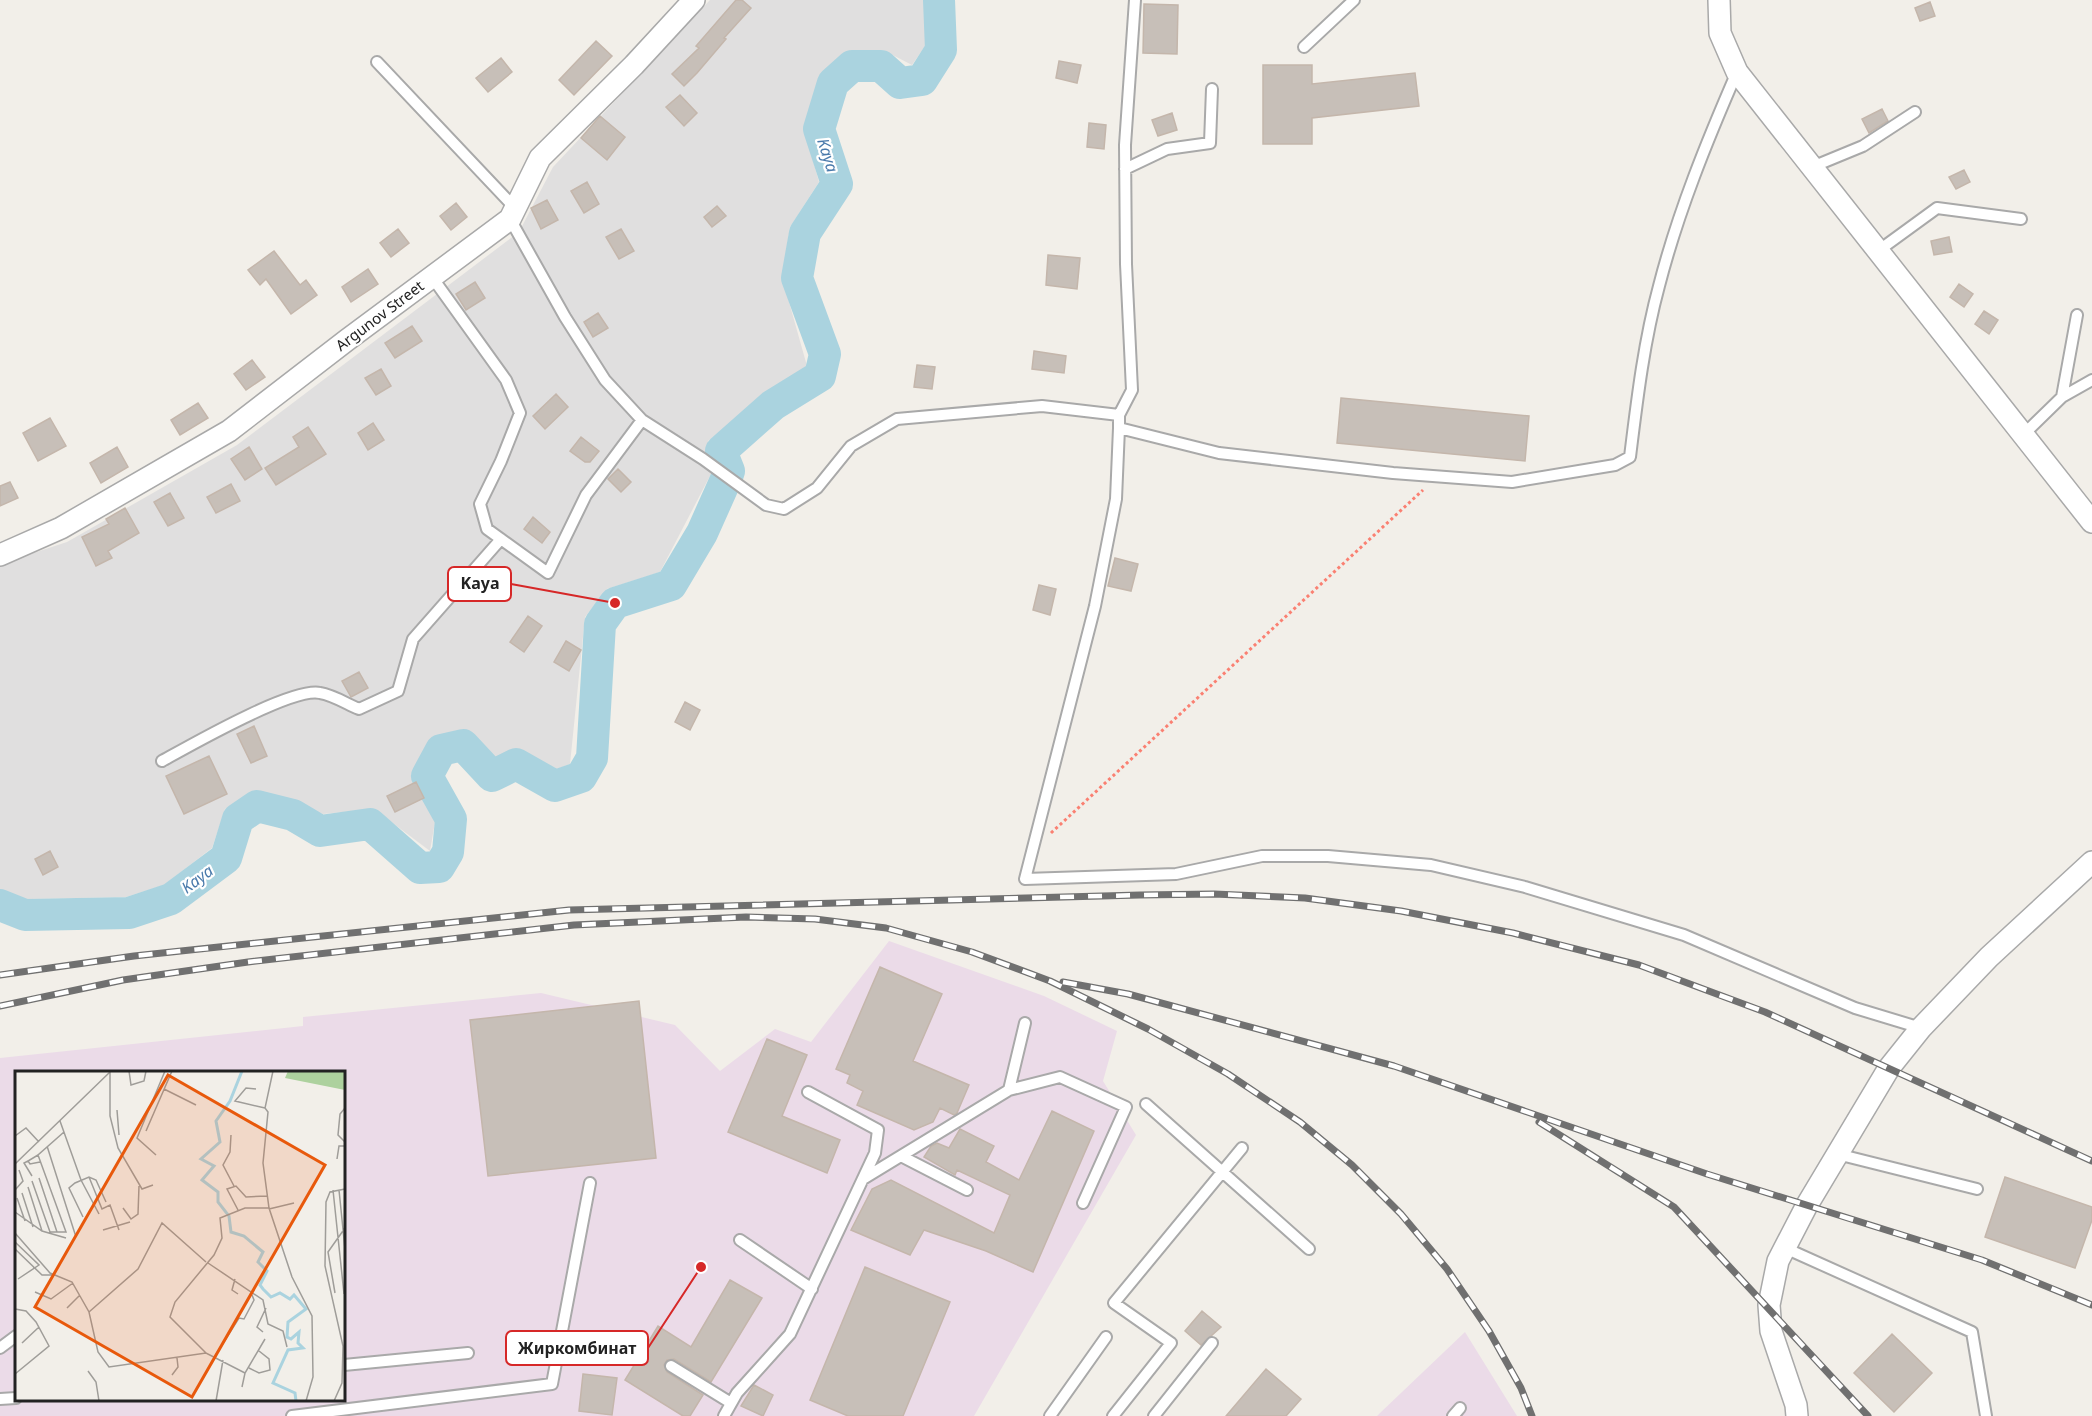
<svg xmlns="http://www.w3.org/2000/svg" width="2092" height="1416" font-family="'Noto Sans',sans-serif">
	<style>
		.residential { fill: #e0dfdf }
		.industrial { fill: #ebdbe8; fill-rule: evenodd }
		.lines { fill: none; stroke-linecap: round; stroke-linejoin: round }
		.river { stroke: #aad3df; stroke-width: 32 }
		.building { fill: #c7bfb8; stroke: #c4b6ab; stroke-width: 1.5 }
		.lane-casing { stroke: #a9a9a9; stroke-width: 14 }
		.street-casing { stroke: #a9a9a9; stroke-width: 24 }
		.path { stroke: #fa8072; stroke-width: 3; stroke-dasharray: 3 3; stroke-linecap: butt }
		.lane { stroke: #fff; stroke-width: 10 }
		.street { stroke: #fff; stroke-width: 21 }
		.rail-casing { stroke: #707070; stroke-width: 7 }
		.rail { stroke: #fff; stroke-width: 4.5; stroke-dasharray: 14; stroke-linecap: butt }
		.labels { text-anchor: middle; stroke-width: 4.5; stroke-linejoin: round; paint-order: stroke }
		.street-label { font-size: 15px; fill: #222; stroke: #fff }
		.water-label { font-size: 16px; font-style: italic; fill: #4a7aab; stroke: #fff }
		.inset-river { fill: none; stroke: #aad3df; stroke-width: 3 }
		.inset-road { fill: none; stroke: #9f9d99; stroke-width: 1.5 }
		.view { fill: #e8590c; fill-opacity: 0.15; stroke: #e8590c; stroke-width: 3 }
		.inset-edge { fill: none; stroke: #222; stroke-width: 3 }
		.leader { fill: none; stroke: #d62828; stroke-width: 2 }
		.callout-dot { fill: #d62828; stroke: #fff; stroke-width: 2 }
		.callout { fill: #fff; stroke: #d62828; stroke-width: 2 }
		.callout-label { font-size: 16px; text-anchor: middle; font-weight: bold; fill: #222 }
	</style>
	<rect width="100%" height="100%" fill="#f2efe9"/>
	<path class="residential" d="M710,0H927L925,46L912,65L883,50L849,51L819,76L804,128L819,182L790,227L782,277L807,366L708,441L712,472L660,572L607,589L585,617L570,764L557,769L518,749L495,757L466,730L434,736L411,775L435,822L430,851L374,809L323,814L258,791L225,809L212,848L164,885L126,897L28,899L0,893V564L67,542L237,445L519,232L553,167Z"/>
	<path class="industrial" d="M889,941L1044,996L1117,1031L1103,1081L1136,1135L974,1416H0V1058L303,1026V1017L541,993L675,1025L720,1071L775,1029L811,1042ZM16,1072H344V1400H16Z
		M1465,1332L1517,1416H1377L1380,1413Z"/>
	<g class="lines">
		<path class="river" d="M0,905L25,915L129,913L171,899L226,858L238,819L257,806L293,815L320,831L370,824L420,868L439,867L448,852L451,819L427,776L441,750L463,745L492,776L516,764L555,786L581,777L592,758L600,624L615,603L671,585L702,533L727,477L729,471L721,451L773,405L820,376L825,354L797,278L805,233L837,184L819,129L833,83L852,66H881L900,83L922,80L941,50L939,0"/>
	</g>
	<path class="building" d="M736,0H742L751,8L724,38L726,39L697,73L684,86L672,74L699,48L696,46Z
		M1930,2L1935,16L1920,21L1915,8Z
		M1144,4L1178,5L1177,54L1143,53Z
		M596,41L612,56L574,95L559,80Z
		M501,58L512,72L488,92L476,78Z
		M1059,61L1081,65L1077,83L1056,78Z
		M1263,65H1312V84L1415,73L1419,106L1312,118V144H1263Z
		M680,95L697,113L684,126L666,107Z
		M1882,109L1888,121L1869,133L1862,119Z
		M1172,113L1177,130L1158,136L1152,120Z
		M600,116L625,137L607,160L581,138Z
		M1089,123L1106,125L1104,149L1087,147Z
		M1964,170L1970,182L1956,189L1949,177Z
		M587,182L599,204L584,213L571,191Z
		M547,200L558,220L541,229L531,208Z
		M456,203L467,217L451,230L440,216Z
		M717,206L726,216L712,227L704,217Z
		M398,229L409,243L391,257L380,243Z
		M621,229L634,251L619,259L606,237Z
		M1949,237L1952,252L1934,255L1931,241Z
		M274,251L300,285L306,280L317,295L291,314L266,279L260,285L248,270Z
		M1048,255L1080,258L1077,289L1046,285Z
		M368,269L378,284L351,302L342,287Z
		M475,282L485,298L466,310L456,294Z
		M1959,284L1973,294L1964,307L1950,297Z
		M1984,311L1998,320L1989,334L1975,324Z
		M598,313L608,328L593,337L584,322Z
		M412,326L422,341L395,358L385,343Z
		M1034,351L1066,356L1064,373L1032,369Z
		M252,360L265,377L246,390L234,374Z
		M917,365L935,367L932,389L914,387Z
		M381,369L391,386L376,395L365,378Z
		M556,394L568,407L545,429L533,416Z
		M1341,398L1529,416L1525,461L1337,443Z
		M198,403L208,418L180,435L171,420Z
		M50,418L66,446L38,461L23,433Z
		M373,423L384,440L368,450L358,433Z
		M308,427L326,454L276,485L265,468L299,447L293,437Z
		M581,437L599,451L590,462H585L570,451Z
		M117,447L128,467L101,483L90,463Z
		M249,447L262,469L245,480L231,459Z
		M618,469L631,482L621,492L608,479Z
		M10,482L18,498L0,506V486Z
		M231,484L240,501L216,513L207,497Z
		M170,493L184,518L168,526L154,502Z
		M125,508L139,533L108,551L112,558L96,566L82,537L109,524L106,519Z
		M533,517L550,532L542,543L524,529Z
		M1115,558L1138,564L1131,591L1108,586Z
		M1039,585L1056,589L1050,615L1033,610Z
		M528,616L542,626L524,652L510,642Z
		M566,641L581,650L569,671L554,662Z
		M359,672L368,688L351,697L342,681Z
		M685,702L700,710L690,730L675,722Z
		M254,726L267,756L251,763L237,734Z
		M209,756L227,794L184,814L166,776Z
		M416,782L424,798L395,812L387,796Z
		M50,851L58,867L43,875L35,859Z
		M880,967L942,994L913,1061L969,1085L957,1113L954,1115L940,1108L933,1122L914,1130L857,1105L863,1091L847,1083L850,1075L836,1069Z
		M639,1001L656,1158L488,1176L470,1020Z
		M767,1039L807,1055L782,1116L840,1140L827,1173L728,1132Z
		M1052,1111L1094,1131L1033,1272L986,1251L924,1230L910,1255L851,1230L872,1189L891,1180L994,1233L1010,1195L957,1170L955,1175L924,1157L931,1146L937,1143L949,1148L960,1129L994,1146L986,1162L1019,1180Z
		M2005,1177L2092,1207V1220L2075,1268L1985,1237Z
		M865,1267L950,1302L903,1416H848L810,1400Z
		M730,1280L762,1298L711,1382L674,1359L667,1360L664,1365L667,1372L703,1395L690,1416H683L625,1380L658,1326L691,1347Z
		M1202,1311L1221,1327L1201,1345L1185,1331Z
		M1892,1334L1932,1373L1894,1412L1854,1373Z
		M1266,1369L1301,1399L1286,1416H1226Z
		M583,1374L617,1378L612,1415L579,1411Z
		M754,1385L773,1395L763,1416L741,1406Z"/>
	<g class="lines">
		<defs>
			<path id="lane" d="M1304,47L1354,0
				M377,62L515,208
				M1812,167L1863,146L1915,112
				M1125,169L1167,149L1210,143L1212,89
				M510,219L565,317L605,380L642,420L703,459L766,505L784,509L817,488L851,446L897,419L1042,406L1119,415V428L1219,453L1393,473L1512,482L1615,465L1630,457C1637,400 1644,341 1659,286C1678,212 1707,141 1737,72
				M1878,251L1937,208L2021,219
				M432,277L506,380L520,413L501,461L480,504L487,529L548,573L586,495L642,420
				M2062,397L2092,380
				M1119,415L1132,390L1126,264L1125,145L1135,0
				M1119,428L1116,499L1095,606L1025,879L1176,874L1262,856H1328L1431,865L1525,887L1684,935L1855,1008L1921,1028
				M2023,435L2062,397L2077,315
				M162,761C191,745 292,687 320,693C333,695 347,704 359,709L398,691L413,639L501,539
				M1009,1090L1025,1023
				M1146,1104L1309,1249
				M1837,1154L1977,1189
				M901,1156L967,1190
				M863,1179L1009,1090L1060,1077L1126,1107L1083,1203
				M740,1240L812,1289
				M1785,1248L1972,1332L1986,1416
				M0,1348L16,1336
				M344,1365L468,1353
				M671,1366L731,1403
				M0,1399L16,1398
				M292,1416L552,1384L590,1183
				M724,1416L737,1393L790,1334L875,1153L878,1130L808,1092
				M1050,1416L1106,1337
				M1113,1416L1171,1343L1114,1303L1242,1148
				M1154,1416L1212,1343
				M1453,1416L1460,1408"/>
			<path id="street" d="M1719,0L1720,33L1737,72L2092,522
				M0,555L61,528L229,431L347,340L510,219L540,158L634,65L694,0
				M1797,1416L1796,1405L1771,1331L1769,1305L1778,1261L1807,1205L1889,1068L1921,1028L1989,957L2092,862"/>
		</defs>
		<use href="#lane" class="lane-casing"/>
		<use href="#street" class="street-casing"/>
		<path class="path" d="M1051,833L1423,490"/>
		<use href="#lane" class="lane"/>
		<use href="#street" class="street"/>
		<defs>
			<path id="rail" d="M0,975L134,956L569,910L1140,895L1214,894L1305,898L1401,911L1513,933L1639,965L1765,1012L2092,1161
				M1063,982L1128,994L1394,1066L1707,1174L1982,1260L2092,1305
				M0,1006L123,980L248,962L574,925L746,917L815,919L886,928L972,952L1050,981L1148,1029L1228,1074L1300,1122L1352,1165L1401,1214L1447,1269L1489,1331L1521,1388L1532,1416
				M1539,1122L1674,1207L1868,1416"/>
		</defs>
		<use href="#rail" class="rail-casing"/>
		<use href="#rail" class="rail"/>
	</g>
	<g class="labels">
		<g class="street-label">
			<text transform="translate(380 316) rotate(-37)" y="5">Argunov Street</text>
		</g>
		<g class="water-label">
			<text transform="translate(828 155) rotate(72)" y="6">Kaya</text>
			<text transform="translate(197 879) rotate(-37)" y="6">Kaya</text>
		</g>
	</g>
	<g transform="translate(15 1071)">
		<rect width="330" height="330" fill="#f2efe9"/>
		<path d="M273,0H330V19L270,7Z" fill="#add19e"/>
		<path class="inset-river" d="M227,0L215,30L201,50L205,71L186,88L199,95L187,109L203,121V131L214,145L216,161L229,165L248,181L243,191L252,200L245,214L248,218L256,226L265,222L275,228L279,224L291,238L273,251L272,266L276,268L284,261L283,272L288,277L273,279L258,312L280,322L281,330"/>
		<path class="inset-road" d="M114,0L116,14L129,10L131,0M258,0L250,37L253,41L248,92L254,137L277,206L297,245L298,306L291,330M95,1V45L103,77L127,118L138,114M149,18L181,34M241,18L231,17L220,30L250,37M330,37L325,43L323,64L330,71M102,39L104,64M45,50L66,109L84,143M131,60L157,0M216,64L215,81L208,94L219,115M0,65L11,57L24,71M32,75L61,166M23,84L13,90L15,93L25,91M141,84L122,67L150,0M322,88L324,75H330M13,90L9,92L17,105M0,93L96,0M74,106L87,138L95,134L104,159M24,107L42,161H51L23,84L49,61M17,110L35,161H42M13,116L27,160M0,119L8,110L4,99M318,119L329,223M324,119L330,178M7,122L18,156M2,127L10,150M108,137L116,148L123,143L124,115M254,138L279,132M223,139L212,118L221,115L231,126L252,125M0,141L27,160L51,167M68,146L54,117L60,112L74,106L81,109L91,131M88,159L115,151M0,162L35,202L57,211L74,241L83,281L94,296L191,282L230,302M0,171L24,194L3,208M0,178L27,204H38M193,192L248,229L253,253L268,260L272,276M220,208L217,219L223,223M20,221L36,228L58,212M320,222L313,181L330,157M52,237L65,224M0,238L11,240L21,251L34,275L0,303M74,241L123,198L147,152L191,191M248,261L242,256L251,237M7,272L24,256M191,282L155,246L160,231L199,184L207,167L205,147L230,137H254M200,285L224,247L229,248L239,229L237,224M234,297L244,302L255,299L254,288L244,280M73,300L81,311L84,330M157,304L163,296L162,287M227,316L230,302L250,268M201,330L208,289M319,330L327,312L328,275L310,195L311,131L315,121L330,118"/>
		<path class="view" d="M153,4L310,94L177,326L20,236Z"/>
		<rect width="330" height="330" class="inset-edge"/>
	</g>
	<path class="leader" d="M615 603L511 584M701 1267L648 1348"/>
	<g class="callout-dot">
		<circle cx="615" cy="603" r="6"/>
		<circle cx="701" cy="1267" r="6"/>
	</g>
	<g class="callout">
		<rect x="448" y="567" width="63" height="34" rx="6"/>
		<rect x="506" y="1331" width="142" height="34" rx="6"/>
	</g>
	<g class="callout-label">
		<text x="480" y="589">Kaya</text>
		<text x="577" y="1354">Жиркомбинат</text>
	</g>
</svg>
